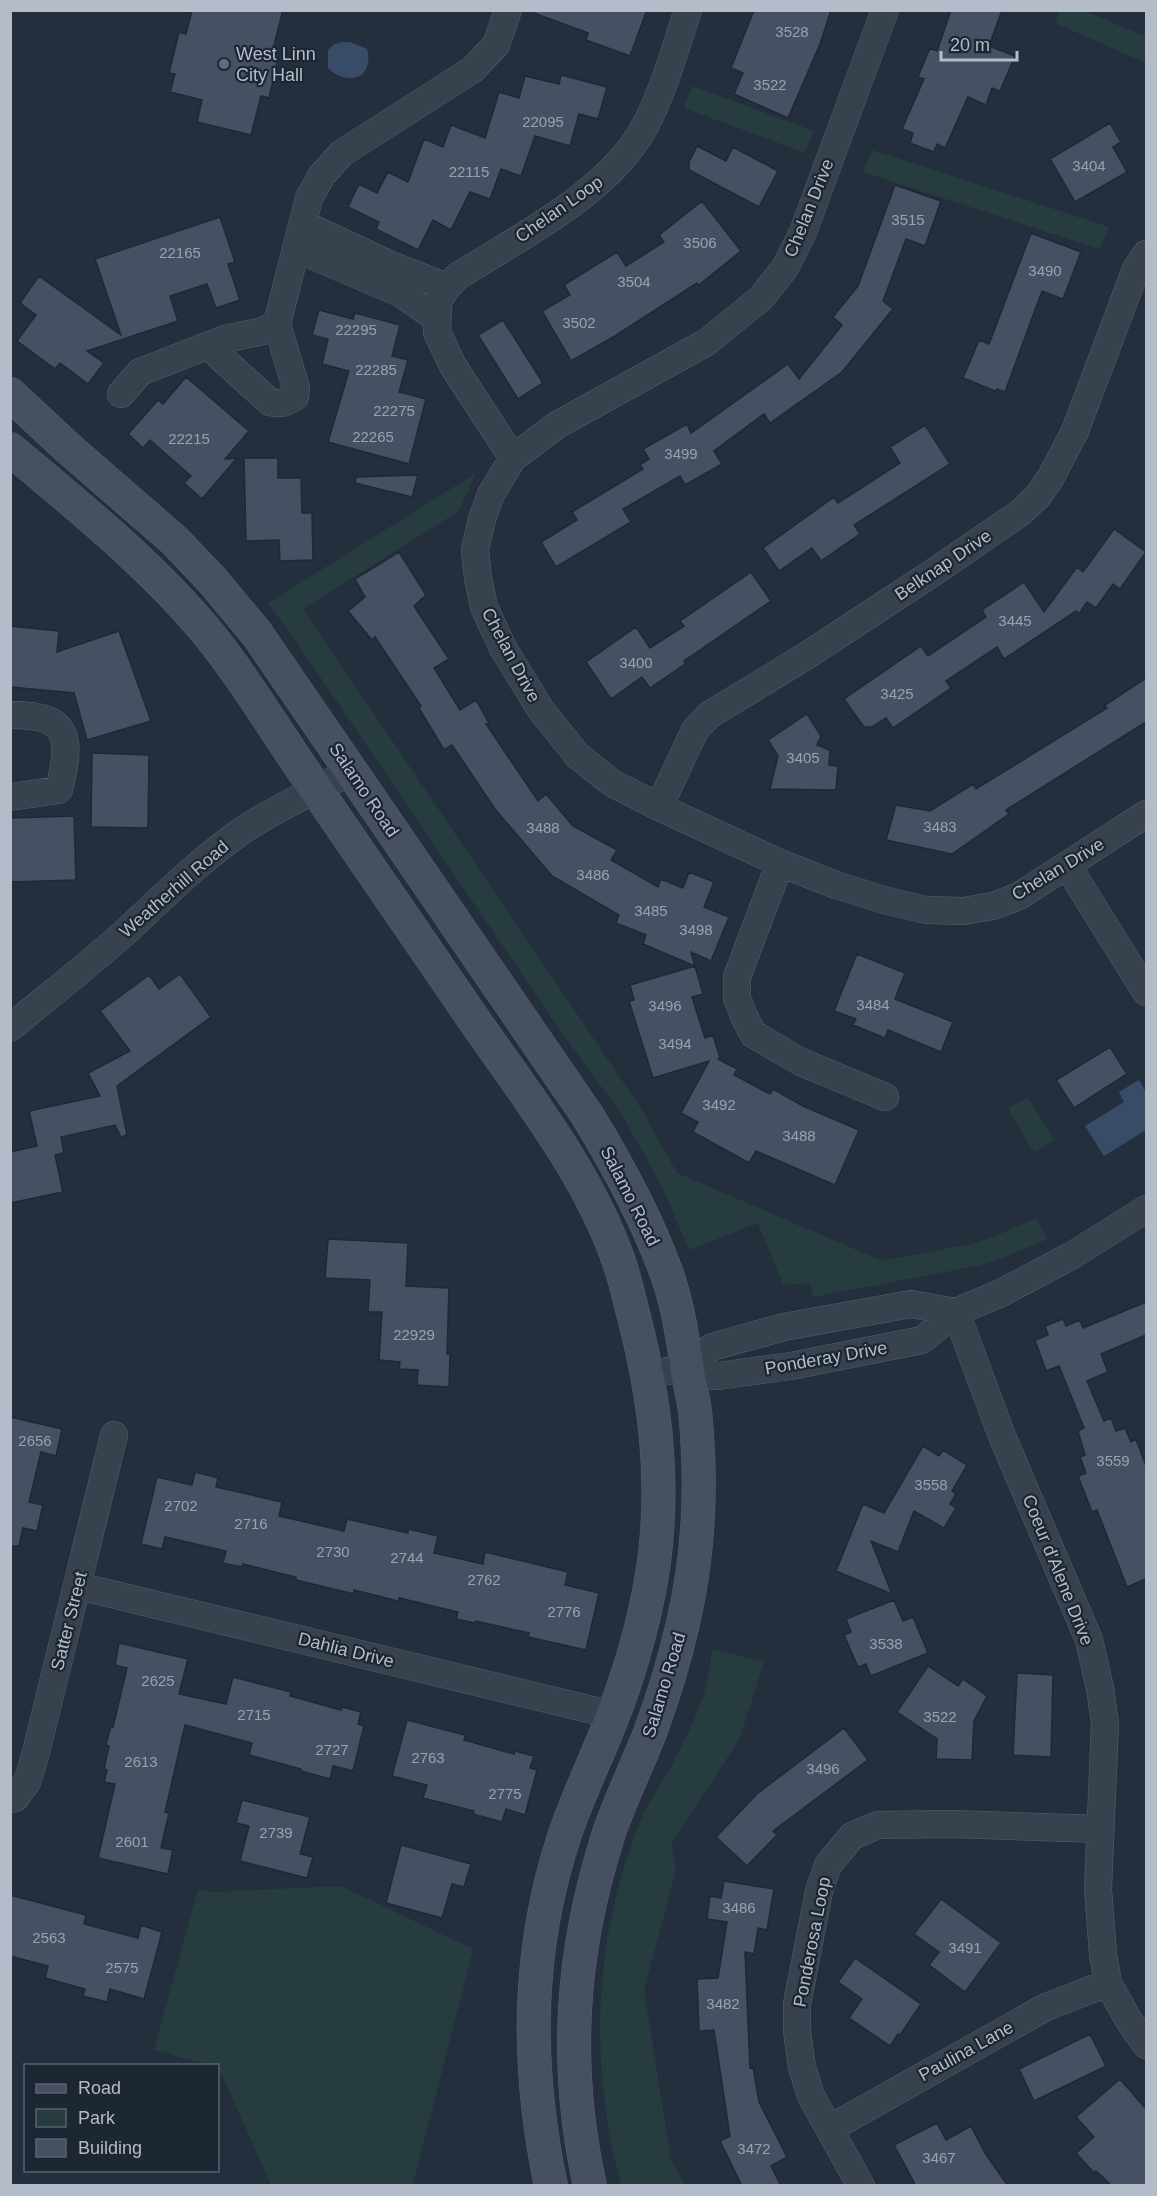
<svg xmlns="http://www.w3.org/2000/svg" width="1157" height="2196" font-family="Arial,sans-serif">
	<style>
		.green { fill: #263c3f }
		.water { fill: #394c67 }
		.building { fill: #455162; stroke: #1f2835; stroke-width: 1.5 }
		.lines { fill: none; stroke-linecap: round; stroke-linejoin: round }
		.minor-casing { stroke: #565f6c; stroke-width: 28 }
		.secondary-casing { stroke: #565f6c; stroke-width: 34 }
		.minor { stroke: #38414e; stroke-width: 27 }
		.secondary { stroke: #465061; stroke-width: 33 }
		.service-dot { fill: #5c6f8a; stroke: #1d2633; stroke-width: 2 }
		.labels { text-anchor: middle; stroke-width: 4.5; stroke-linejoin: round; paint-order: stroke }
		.number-label { font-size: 15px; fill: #98a1af }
		.poi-label { font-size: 18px; fill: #b4bcc9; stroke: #1d2633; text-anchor: start }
		.street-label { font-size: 18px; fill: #b4bcc9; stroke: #1d2633 }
	</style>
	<rect width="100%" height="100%" fill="#242f3e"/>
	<path class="green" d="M1060,11H1085L1146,37V63L1055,23Z
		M692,86L814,131L805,153L684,108Z
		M872,150L1109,227L1099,249L863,172Z
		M476,473L459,511L303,609L642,1110L677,1173L882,1261L971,1244L993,1237L1036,1218L1047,1239L1001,1259L977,1266L813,1297L809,1283L783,1285L758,1223L689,1250L662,1186L622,1115L562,1033L293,637L268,603Z
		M1028,1097L1054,1140L1034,1153L1008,1108Z
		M712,1650L764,1661L740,1738L671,1844L676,1870L644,1990L671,2160L686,2185H621C589,2068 593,1939 639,1825C648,1800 664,1780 676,1757C687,1736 702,1705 707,1682C710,1672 710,1661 712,1650Z
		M341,1886L473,1949L413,2185H271L218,2066L209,2065L154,2050L198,1889L213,1892Z"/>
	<path class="water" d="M341,42H350L367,49C375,79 347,87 328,68V50L333,45Z
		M1139,1080L1146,1092V1130L1104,1156L1085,1126L1124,1102L1119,1092Z"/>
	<path class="building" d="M192,10H283L272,53L279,55L269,98L261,96L251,135L197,122L202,100L170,92L175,74L169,73L179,32L186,34Z
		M534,10H647L630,56L586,40L588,33L534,13Z
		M754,10H831L820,44L788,118L734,94L743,73L731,68Z
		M951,10H1002L989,46L1015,56L1000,91L992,88L986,105L968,97L945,148L937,144L934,152L910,143L913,133L902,129L924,79L918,77L930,48L937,51Z
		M561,75L607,87L598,119L579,114L570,146L535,136L521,176L501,169L490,199L470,192L451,230L433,220L418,250L376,229L379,222L348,207L359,184L377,193L388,172L408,182L424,139L443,147L451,125L485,138L499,92L519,98L525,76L559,84Z
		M1110,123L1121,142L1113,147L1127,172L1075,202L1050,159Z
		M697,146L726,161L733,147L778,171L759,207L689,170V162Z
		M895,185L941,201L925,246L906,239L883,301L893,309L842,372L770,423L764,414L714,451L722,464L685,485L680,476L623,509L631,522L556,567L541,542L577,520L572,512L643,469L640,465L649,459L643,449L687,424L691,433L788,364L799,379L842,325L833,317L858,286Z
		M702,201L741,251L699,285L697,283L615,336L571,361L542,311L570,295L564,285L617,252L626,266L664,242L659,235Z
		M220,217L235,262L228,264L240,300L216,308L207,284L170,296L178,321L87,351L104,363L88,384L60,363L55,369L17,341L36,315L20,303L39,276L121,335L95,259Z
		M1031,233L1081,252L1063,299L1042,291L1005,392L997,389L995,391L963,378L979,340L989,344Z
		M319,310L353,319L355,313L400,325L392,356L408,360L399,392L426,399L409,464L328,442L349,371L322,364L328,339L312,335Z
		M503,320L543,383L518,399L478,335Z
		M186,377L249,431L225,459L237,458L202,499L184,483L191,476L150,440L143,448L128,434L158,400L163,404Z
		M925,425L950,464L854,525L860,534L821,561L812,548L779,571L763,548L834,497L838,503L900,463L890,447Z
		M244,458H278V478H301L302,513H312L313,560L280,561L279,540L246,541Z
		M418,475L412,497L355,483L356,477Z
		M1114,529L1146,552L1120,589L1113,584L1096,608L1087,602L1079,614L1076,611L1004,659L997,647L946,681L951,688L893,728L886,718L872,727H864L844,699L921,646L928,656L986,617L982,610L1024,582L1044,612L1077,567L1083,572Z
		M399,552L426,595L414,606L449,659L434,668L460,710L476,700L489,723L486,724L538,801L546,794L573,826L617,850L611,860L658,887L661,879L683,888L689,872L714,882L704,907L729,917L711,961L691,952L703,994L692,997L705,1038L713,1035L720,1058L718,1059L737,1069L734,1075L770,1094L773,1089L803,1106L859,1130L835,1185L756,1151L749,1163L693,1132L698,1122L681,1113L709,1061L653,1078L629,1001L634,1000L630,985L695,966L643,944L646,935L616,923L619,915L552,876L495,809L452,745L444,750L419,708L421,706L375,637L372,640L348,611L365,597L355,579Z
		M751,572L771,601L684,661L685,664L650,688L642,677L611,699L586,662L636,627L650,648L684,626L680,621Z
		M10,626L59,631L57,652L119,631L151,721L87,740L74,693L10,687Z
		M1146,678V722L1006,810L1009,814L952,854L886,840L896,805L930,811L973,784L976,789L1107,708L1105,705Z
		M807,714L821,736L817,745L830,750L829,765L838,766L836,790L770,789L778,756L768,740Z
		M92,753L149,755L148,828L91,827Z
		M74,816L76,880L10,882V818Z
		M857,954L905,973L895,999L953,1022L941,1052L888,1030L885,1038L853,1025L856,1019L834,1011Z
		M180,974L211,1017L117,1086L127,1135L121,1137L115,1125L61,1137L64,1153L55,1155L63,1192L10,1203V1152L37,1146L29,1111L100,1096L88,1073L130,1051L100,1011L149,975L159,989Z
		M1110,1047L1127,1074L1074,1108L1056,1080Z
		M328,1239L408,1243L406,1286L449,1288L447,1354H450L449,1387L417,1385L418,1370L399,1369L400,1362L379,1360L382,1312H368L370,1280L325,1278Z
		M1146,1302V1335L1101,1354L1108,1372L1087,1381L1104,1421L1111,1418L1116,1431L1125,1428L1131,1442L1136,1439L1146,1466V1579L1127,1587L1097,1510L1092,1512L1078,1476L1086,1473L1080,1457L1085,1455L1078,1431L1084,1428L1059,1366L1046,1371L1035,1340L1048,1335L1045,1326L1063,1319L1066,1326L1080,1320L1083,1328Z
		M10,1417L62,1429L56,1456L41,1452L29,1502L43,1505L37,1531L23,1528L19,1546H10Z
		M923,1446L939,1456L943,1450L967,1465L952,1491L956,1494L950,1504L956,1508L944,1528L914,1511L898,1552L871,1541L892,1594L836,1571L863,1504L884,1513Z
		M195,1472L218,1478L216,1487L282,1502L279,1516L344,1531L347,1519L408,1533V1529L438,1536L434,1553L483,1564L485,1552L568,1572L565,1585L599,1593L586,1650L528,1637L529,1633L476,1621L475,1623L456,1619L458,1612L399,1598L398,1601L354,1590V1594L296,1580V1577L243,1564L242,1567L223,1563L226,1551L165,1537L162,1549L141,1544L157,1477L192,1485Z
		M894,1600L903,1621L913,1617L928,1653L871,1676L866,1664L858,1667L844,1635L851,1632L846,1619Z
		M119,1643L188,1659L179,1694L226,1704L233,1677L291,1692L290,1696L341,1710L342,1707L361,1712L358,1724L364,1726L353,1771L333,1766L330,1779L301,1771V1769L249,1755L252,1743L185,1725L165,1812L169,1813L161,1848L173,1850L168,1874L98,1858L115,1784L104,1782L107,1770L104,1769L109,1746L106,1745L111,1726L113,1727L127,1668L115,1665Z
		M928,1666L958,1686L963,1679L987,1696L974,1721L972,1760L936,1759L937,1739L897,1712Z
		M1017,1673L1053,1675L1051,1757L1013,1755Z
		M407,1720L465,1735L464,1740L514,1754L515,1751L534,1756L530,1768L537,1770L525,1815L506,1809L502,1822L473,1814L474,1811L423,1798L427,1785L392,1776Z
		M844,1728L868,1760L773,1831L777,1835L747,1866L716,1837L758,1793Z
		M242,1800L310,1817L300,1854L313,1857L307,1878L240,1861L249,1826L236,1823Z
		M401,1845L471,1864L464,1887L452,1884L442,1918L386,1903Z
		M724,1881L774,1889L767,1930L758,1928L754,1954L745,1952L750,2068L753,2067L759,2102L787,2157L771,2166L781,2186H742L720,2141L730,2136L714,2030L699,2031L697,1979L718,1978L727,1922L707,1919L710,1896L721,1898Z
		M10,1895L86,1915L84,1924L138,1938L141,1925L162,1932L144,1999L110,1989L107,2002L83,1996L85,1989L45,1978L48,1966L10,1956Z
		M941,1899L1001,1943L965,1992L929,1965L939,1952L914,1934Z
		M855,1958L921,2004L900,2035L898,2034L890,2046L849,2018L862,1999L838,1982Z
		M1090,2034L1106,2066L1034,2101L1019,2069Z
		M1120,2079L1146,2109V2186H1112L1096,2171L1094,2173L1076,2153L1094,2137L1076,2117Z
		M937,2123L946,2140L971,2126L985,2153L1008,2186H916L894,2145Z"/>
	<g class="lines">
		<defs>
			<path id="minor" d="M885,10L803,232L785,268L761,298L707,342L557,425L513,458L491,494L482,519L475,550L478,578L484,607L503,648L541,710L577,755L612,783L659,807L780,863L836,885L884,900L926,910L964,911L993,906L1019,896L1146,814
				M303,224L391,265L447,287
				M297,249L402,294L436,318
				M215,344L219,356L270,402C281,405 286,402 295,397L296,388L277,324
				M121,394L140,372L225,339L263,331L277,324L309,198L322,175L342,153L472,70L496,45L508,10
				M513,458L453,366L437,332L438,302L447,287L458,276C521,236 609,193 645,126C664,90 675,49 688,10
				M10,715C72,714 71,740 59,790L10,797
				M659,807L695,730L709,715L806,656L934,572L1020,513L1038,496L1051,477L1075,431L1136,269L1146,254
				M780,863L737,977V998L744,1016L753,1034L760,1038L801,1062L885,1097
				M1067,865L1146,992
				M10,1028C51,994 94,961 133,925C168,892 203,858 243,830C277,807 315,791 351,771
				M956,1312L1002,1436L1089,1640L1100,1688L1105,1723L1098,1889L1103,1954L1108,1983L1128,2019L1146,2045
				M687,1368L712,1347L784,1327L911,1304L956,1312
				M648,1374L687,1368L706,1375L718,1376L791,1366L922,1340L956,1312L1001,1293L1071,1256L1146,1209
				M78,1586L613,1715
				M10,1799L15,1798L27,1782L35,1756L114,1435
				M829,2129L1046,2007L1108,1983
				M861,2186L811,2096L802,2067L797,2031V2004L819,1891L828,1865L852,1836L878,1825L952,1824L1101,1829"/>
			<path id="secondary" d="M10,394L68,448L175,541L212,580L257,634L587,1115C617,1164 645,1215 665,1269C677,1300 682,1334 687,1367C689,1382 693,1396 695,1411C702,1480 699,1555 683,1623C675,1658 664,1695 651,1730C638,1764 621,1798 609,1833C571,1951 563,2064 590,2186
				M10,449C78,506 149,563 206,631C242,675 270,722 302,769C354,845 407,921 459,998C514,1080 585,1165 618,1259C625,1278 629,1298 634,1317C655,1399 665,1477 654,1562C647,1610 634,1659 617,1705C601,1749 580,1790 565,1834C526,1951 526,2066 551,2186"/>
		</defs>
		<use href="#minor" class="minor-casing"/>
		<use href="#secondary" class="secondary-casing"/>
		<use href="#minor" class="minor"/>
		<use href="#secondary" class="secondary"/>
	</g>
	<circle class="service-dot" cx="224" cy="64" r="6"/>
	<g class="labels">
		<g class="number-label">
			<text x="792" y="37">3528</text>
			<text x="770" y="90">3522</text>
			<text x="543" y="127">22095</text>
			<text x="1089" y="171">3404</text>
			<text x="469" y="177">22115</text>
			<text x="908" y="225">3515</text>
			<text x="700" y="248">3506</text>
			<text x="180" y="258">22165</text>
			<text x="1045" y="276">3490</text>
			<text x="634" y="287">3504</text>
			<text x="579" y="328">3502</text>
			<text x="356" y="335">22295</text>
			<text x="376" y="375">22285</text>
			<text x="394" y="416">22275</text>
			<text x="373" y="442">22265</text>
			<text x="189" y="444">22215</text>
			<text x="681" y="459">3499</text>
			<text x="1015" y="626">3445</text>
			<text x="636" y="668">3400</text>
			<text x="897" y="699">3425</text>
			<text x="803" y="763">3405</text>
			<text x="940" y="832">3483</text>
			<text x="543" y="833">3488</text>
			<text x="593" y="880">3486</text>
			<text x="651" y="916">3485</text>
			<text x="696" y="935">3498</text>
			<text x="873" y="1010">3484</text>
			<text x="665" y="1011">3496</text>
			<text x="675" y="1049">3494</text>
			<text x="719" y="1110">3492</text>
			<text x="799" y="1141">3488</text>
			<text x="414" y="1340">22929</text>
			<text x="35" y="1446">2656</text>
			<text x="1113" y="1466">3559</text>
			<text x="931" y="1490">3558</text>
			<text x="181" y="1511">2702</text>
			<text x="251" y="1529">2716</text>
			<text x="333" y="1557">2730</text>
			<text x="407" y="1563">2744</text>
			<text x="484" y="1585">2762</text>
			<text x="564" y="1617">2776</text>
			<text x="886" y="1649">3538</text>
			<text x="158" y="1686">2625</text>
			<text x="254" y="1720">2715</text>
			<text x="940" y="1722">3522</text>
			<text x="332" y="1755">2727</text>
			<text x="428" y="1763">2763</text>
			<text x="141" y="1767">2613</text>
			<text x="823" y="1774">3496</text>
			<text x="505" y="1799">2775</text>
			<text x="276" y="1838">2739</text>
			<text x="132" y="1847">2601</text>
			<text x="739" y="1913">3486</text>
			<text x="49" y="1943">2563</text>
			<text x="965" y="1953">3491</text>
			<text x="122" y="1973">2575</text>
			<text x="723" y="2009">3482</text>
			<text x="754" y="2154">3472</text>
			<text x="939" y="2163">3467</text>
		</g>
		<g class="poi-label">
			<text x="236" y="60">West Linn<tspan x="236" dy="21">City Hall</tspan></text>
		</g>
		<g class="street-label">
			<text transform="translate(809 208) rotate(-68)" y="6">Chelan Drive</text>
			<text transform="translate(559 209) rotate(-35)" y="6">Chelan Loop</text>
			<text transform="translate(943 565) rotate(-34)" y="6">Belknap Drive</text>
			<text transform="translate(511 655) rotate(62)" y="6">Chelan Drive</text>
			<text transform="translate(364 790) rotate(56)" y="6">Salamo Road</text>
			<text transform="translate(1058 869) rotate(-31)" y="6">Chelan Drive</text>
			<text transform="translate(174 889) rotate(-41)" y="6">Weatherhill Road</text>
			<text transform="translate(630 1196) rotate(63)" y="6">Salamo Road</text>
			<text transform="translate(826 1358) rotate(-10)" y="6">Ponderay Drive</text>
			<text transform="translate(1058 1570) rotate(68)" y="6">Coeur d'Alene Drive</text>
			<text transform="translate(69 1621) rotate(-76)" y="6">Satter Street</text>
			<text transform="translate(346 1650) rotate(14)" y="6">Dahlia Drive</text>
			<text transform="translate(664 1685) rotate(-73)" y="6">Salamo Road</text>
			<text transform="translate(812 1942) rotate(-79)" y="6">Ponderosa Loop</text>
			<text transform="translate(966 2051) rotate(-29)" y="6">Paulina Lane</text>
		</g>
	</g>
	<rect width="1157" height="2196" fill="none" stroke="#b4bcc9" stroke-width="24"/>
	<rect x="24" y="2064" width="195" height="108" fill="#1d2633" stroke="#59626f" stroke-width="1.5"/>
	<rect x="36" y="2084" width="30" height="9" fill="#465061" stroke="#59626f" stroke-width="1.5"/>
	<text x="78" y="2094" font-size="18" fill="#b4bcc9">Road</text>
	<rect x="36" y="2109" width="30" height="18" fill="#263c3f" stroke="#59626f" stroke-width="1.5"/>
	<text x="78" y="2124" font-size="18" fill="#b4bcc9">Park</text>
	<rect x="36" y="2139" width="30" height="18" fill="#455162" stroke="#59626f" stroke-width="1.5"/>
	<text x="78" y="2154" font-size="18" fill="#b4bcc9">Building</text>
	<path d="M941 51v9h76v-9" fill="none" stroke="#b4bcc9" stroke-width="3"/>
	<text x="950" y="51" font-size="18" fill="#b4bcc9" stroke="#1d2633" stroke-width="4.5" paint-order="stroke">20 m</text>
</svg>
